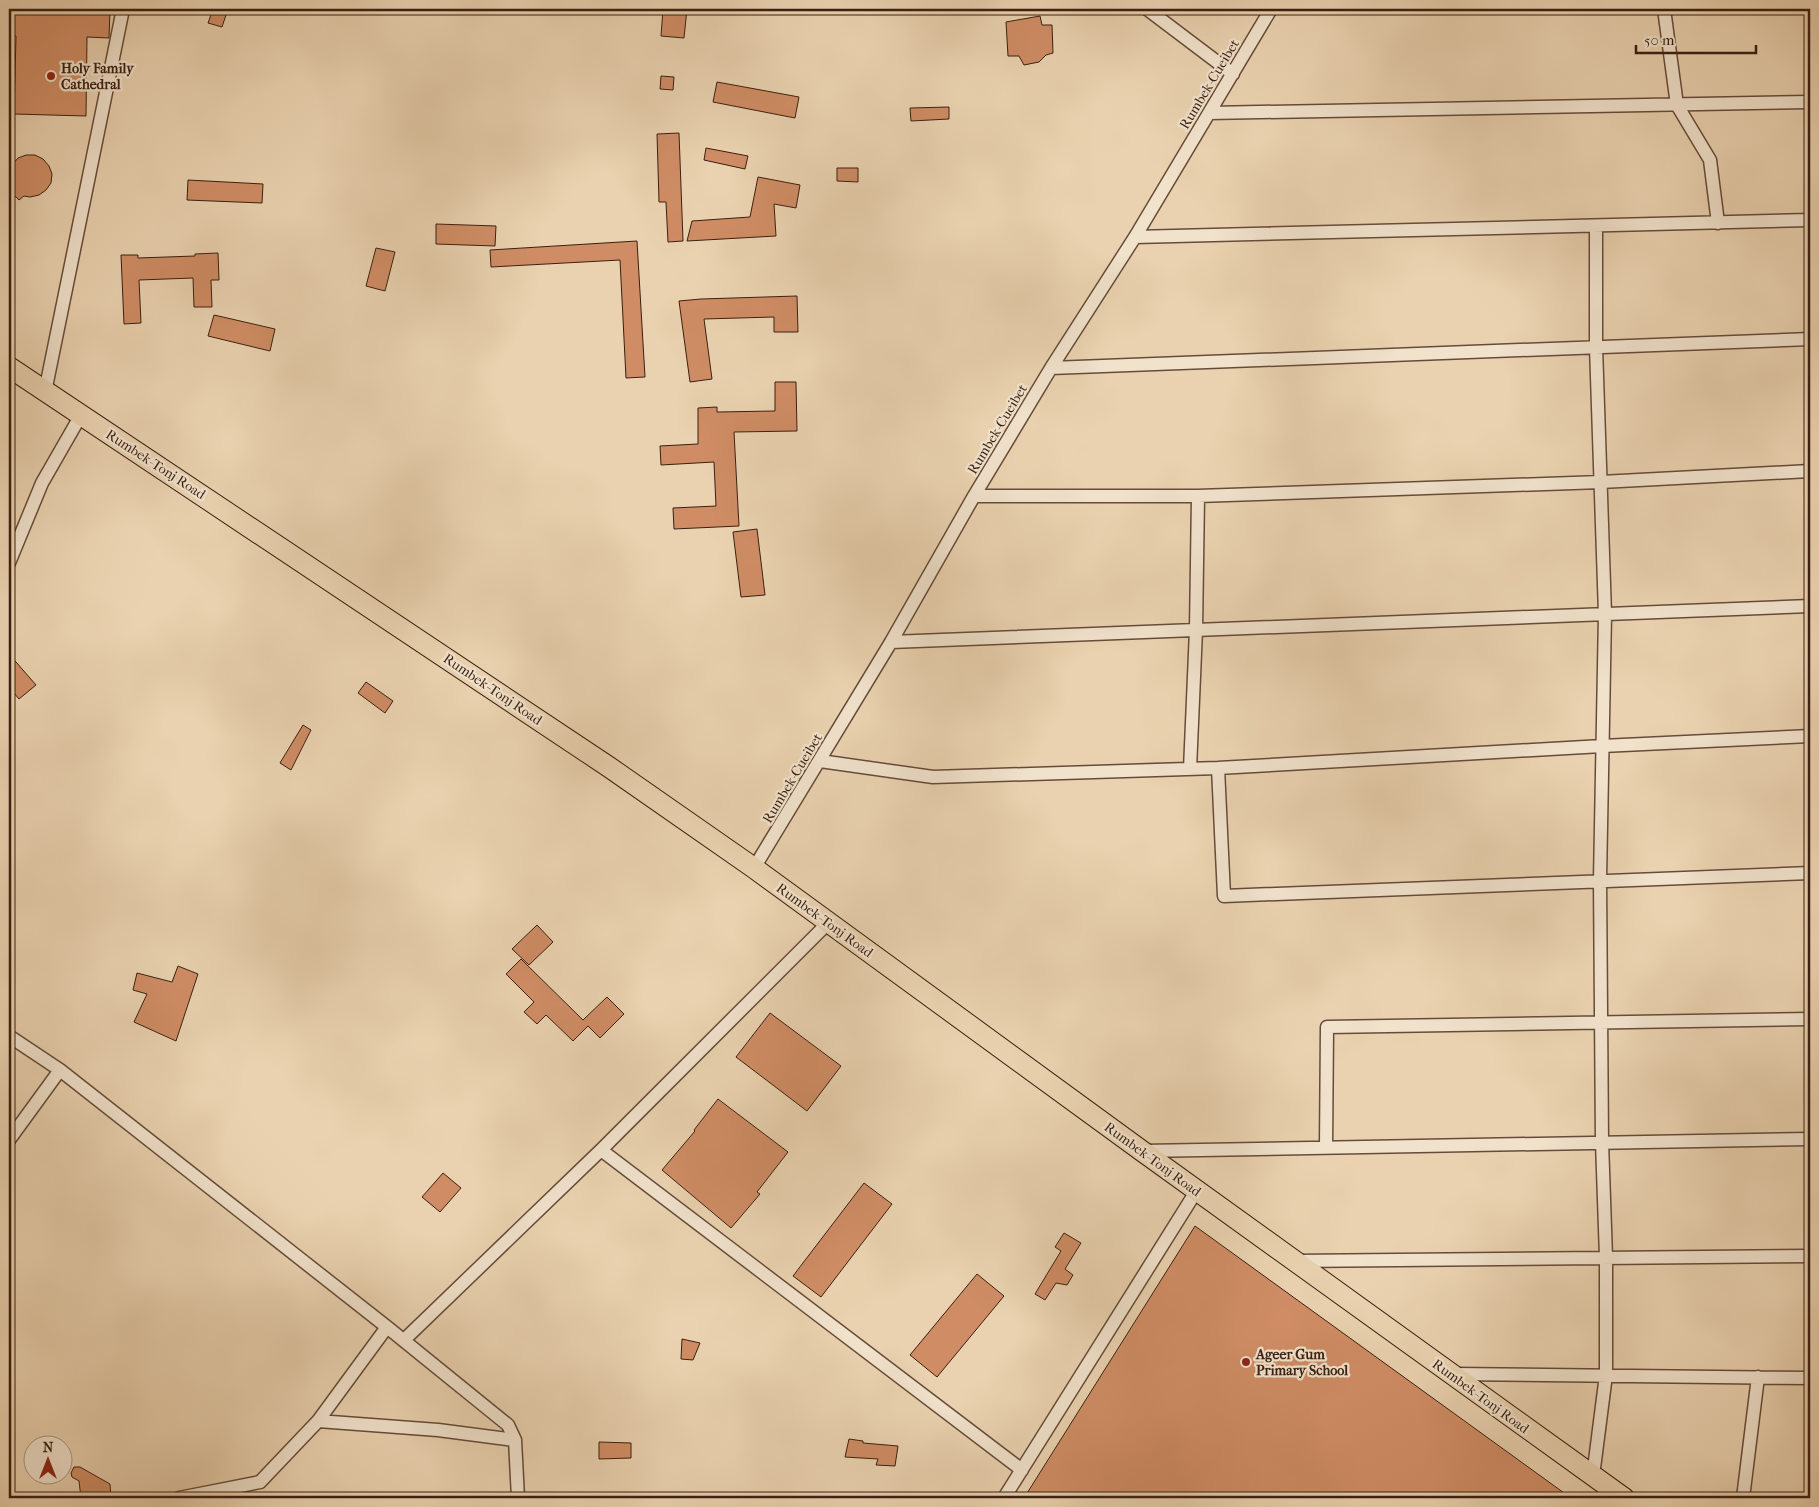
<svg xmlns="http://www.w3.org/2000/svg" width="1819" height="1507" font-family="'IM FELL French Canon',serif">
	<style>
		.building { fill: #d08d65; stroke: #3a1f10 }
		.lines { fill: none; stroke-linecap: round; stroke-linejoin: round }
		.street-casing { stroke: #664c38; stroke-width: 15 }
		.primary-casing { stroke: #3a1f10; stroke-width: 22 }
		.street { stroke: #f1e2cc; stroke-width: 12 }
		.primary { stroke: #ead2b0; stroke-width: 20 }
		.poi-dot { fill: #8f2418; stroke: #f1e2cc; stroke-width: 2 }
		.labels { text-anchor: middle; stroke-width: 4.5; stroke-linejoin: round; paint-order: stroke }
		.poi-label { font-size: 14px; font-weight: bold; fill: #3a1f10; stroke: #f1e2cc; text-anchor: start }
		.street-label { font-size: 14px; fill: #3a1f10; stroke: #f1e2cc }
	</style>
	<rect width="100%" height="100%" fill="#ead2b0"/>
	<filter id="stains"><feTurbulence type="fractalNoise" baseFrequency=".004" numOctaves="4"/><feColorMatrix values="0 0 0 0 .2 0 0 0 0 .09 0 0 0 0 .02 0 0 0 .5 -.17"/></filter>
	<radialGradient id="worn" r=".72"><stop offset=".6" stop-color="#630" stop-opacity="0"/><stop offset="1" stop-color="#630" stop-opacity=".3"/></radialGradient>
	<path class="building" d="M9,9H110L109,38L87,37L86,116L14,114L16,36H9Z
		M213,9H228L222,27L208,23Z
		M663,9H687L684,38L661,36Z
		M1040,16L1042,25H1052L1053,53L1046,55L1039,62L1024,65L1019,56H1008L1006,22Z
		M661,76L674,77L673,90L660,89Z
		M717,82L799,97L795,118L713,102Z
		M949,107V119L911,121L910,108Z
		M679,133L683,241L668,242L666,202H659L657,134Z
		M706,148L748,156L745,169L704,160Z
		M26,155H35L43,159L49,166L52,174L51,183L46,190L39,195L30,197L24,196L19,200L11,192L9,173L12,165L18,158Z
		M837,168H858V182L837,181Z
		M758,177L800,185L796,208L774,204L776,236L687,241L692,221L750,217Z
		M188,180L263,184L262,203L187,200Z
		M436,224L496,226L495,246L436,244Z
		M637,241L645,377L626,378L620,260L491,267L490,250Z
		M376,248L395,252L385,291L366,286Z
		M218,253L219,280H211L212,307H194L193,278L139,280L141,323L124,324L121,255H138V258L195,256V254Z
		M797,296L798,332H774V317L704,319L712,379L690,382L679,301L701,299Z
		M214,315L275,329L270,351L208,336Z
		M775,382H796L797,431L734,432L739,526L674,529L673,508L716,506L714,462L661,465L660,446L698,444V408L717,407V412L775,411Z
		M757,529L765,595L741,597L733,532Z
		M9,654L36,685L19,699L9,687Z
		M366,682L393,701L385,713L358,693Z
		M303,725L311,730L291,770L280,763Z
		M537,925L553,942L529,965L512,949Z
		M521,959L583,1020L607,997L624,1014L600,1038L588,1026L573,1041L546,1015L537,1024L524,1012L534,1002L506,974Z
		M178,966L198,974L176,1041L134,1022L147,994L133,990L137,973L172,982Z
		M770,1013L841,1066L807,1111L736,1057Z
		M718,1099L788,1152L757,1192L760,1194L731,1228L662,1170L695,1131L694,1130Z
		M443,1173L461,1188L440,1212L422,1197Z
		M864,1183L892,1204L821,1297L793,1276Z
		M1195,1226L1571,1498H1024Z
		M1064,1233L1081,1243L1065,1269L1073,1275L1067,1285L1056,1283L1045,1300L1035,1294L1061,1251L1055,1247Z
		M977,1274L1004,1296L937,1377L910,1355Z
		M682,1339L700,1343L693,1360L681,1359Z
		M849,1439L863,1441V1443L898,1446L895,1466L876,1465L878,1459L845,1457Z
		M599,1442L631,1443V1458L599,1459Z
		M74,1467H80L110,1484L111,1498H81L79,1481L72,1477L71,1473Z"/>
	<g class="lines">
		<defs>
			<path id="street" d="M1147,9L1233,74
				M1664,9L1677,105L1710,160L1718,223
				M1209,113L1810,102
				M1135,237L1810,220
				M1051,368L1810,339
				M45,392L123,9
				M974,496H1198L1601,482L1810,471
				M9,563L42,483L81,415
				M891,642L1810,606
				M820,761L933,777L1218,768L1602,746L1810,736
				M1218,768L1224,896L1810,873
				M1190,769L1196,630L1198,496
				M754,868L891,642L974,496L1051,368L1135,237L1271,9
				M9,1036L60,1070L387,1327L508,1425L515,1440L518,1498
				M9,1140L60,1070
				M1326,1147L1327,1027L1810,1019
				M601,1150L1022,1470
				M1143,1151L1810,1139
				M1294,1261L1810,1256
				M404,1340L601,1150L828,923
				M1453,1374L1810,1378
				M318,1421L387,1327
				M1593,1476L1606,1375V1257L1602,1142L1600,880L1605,614L1596,347V226
				M179,1498L260,1482L318,1421L438,1430L515,1440
				M1004,1498L1197,1190
				M1743,1498L1758,1377"/>
			<path id="primary" d="M9,367L609,767L754,868L1142,1151L1624,1498"/>
		</defs>
		<use href="#street" class="street-casing"/>
		<use href="#primary" class="primary-casing"/>
		<use href="#street" class="street"/>
		<use href="#primary" class="primary"/>
	</g>
	<g class="poi-dot">
		<circle cx="51" cy="76" r="5"/>
		<circle cx="1246" cy="1362" r="5"/>
	</g>
	<g class="labels">
		<g class="poi-label">
			<text x="61" y="73">Holy Family<tspan x="61" dy="16">Cathedral</tspan></text>
			<text x="1256" y="1359">Ageer Gum<tspan x="1256" dy="16">Primary School</tspan></text>
		</g>
		<g class="street-label">
			<text transform="translate(1209 84) rotate(-59)" y="5">Rumbek-Cueibet</text>
			<text transform="translate(997 429) rotate(-59)" y="5">Rumbek-Cueibet</text>
			<text transform="translate(156 464) rotate(33)" y="5">Rumbek-Tonj Road</text>
			<text transform="translate(493 689) rotate(34)" y="5">Rumbek-Tonj Road</text>
			<text transform="translate(792 778) rotate(-59)" y="5">Rumbek-Cueibet</text>
			<text transform="translate(825 920) rotate(36)" y="5">Rumbek-Tonj Road</text>
			<text transform="translate(1153 1159) rotate(36)" y="5">Rumbek-Tonj Road</text>
			<text transform="translate(1481 1396) rotate(36)" y="5">Rumbek-Tonj Road</text>
		</g>
	</g>
	<rect width="1819" height="1507" fill="none" stroke="#ead2b0" stroke-width="30"/>
	<rect x="10" y="10" width="1799" height="1487" fill="none" stroke="#3a1f10" stroke-width="2.5"/>
	<rect x="15" y="15" width="1789" height="1477" fill="none" stroke="#3a1f10"/>
	<g transform="translate(48 1460)"><circle r="24" fill="#f1e2cc" stroke="#a89481"/>
	<path d="M0-4L9 19L0 12L-9 19Z" fill="#8f2418"/>
	<text y="-8" font-size="14" font-weight="bold" text-anchor="middle" fill="#3a1f10">N</text>
	</g>
	<path d="M1636 45v8h120v-8" fill="none" stroke="#3a1f10" stroke-width="2.5"/>
	<text x="1644" y="45" font-size="15" fill="#3a1f10" stroke="#f1e2cc" stroke-width="4" paint-order="stroke">50 m</text>
	<rect width="100%" height="100%" filter="url(#stains)"/>
	<rect width="100%" height="100%" fill="url(#worn)"/>
</svg>
